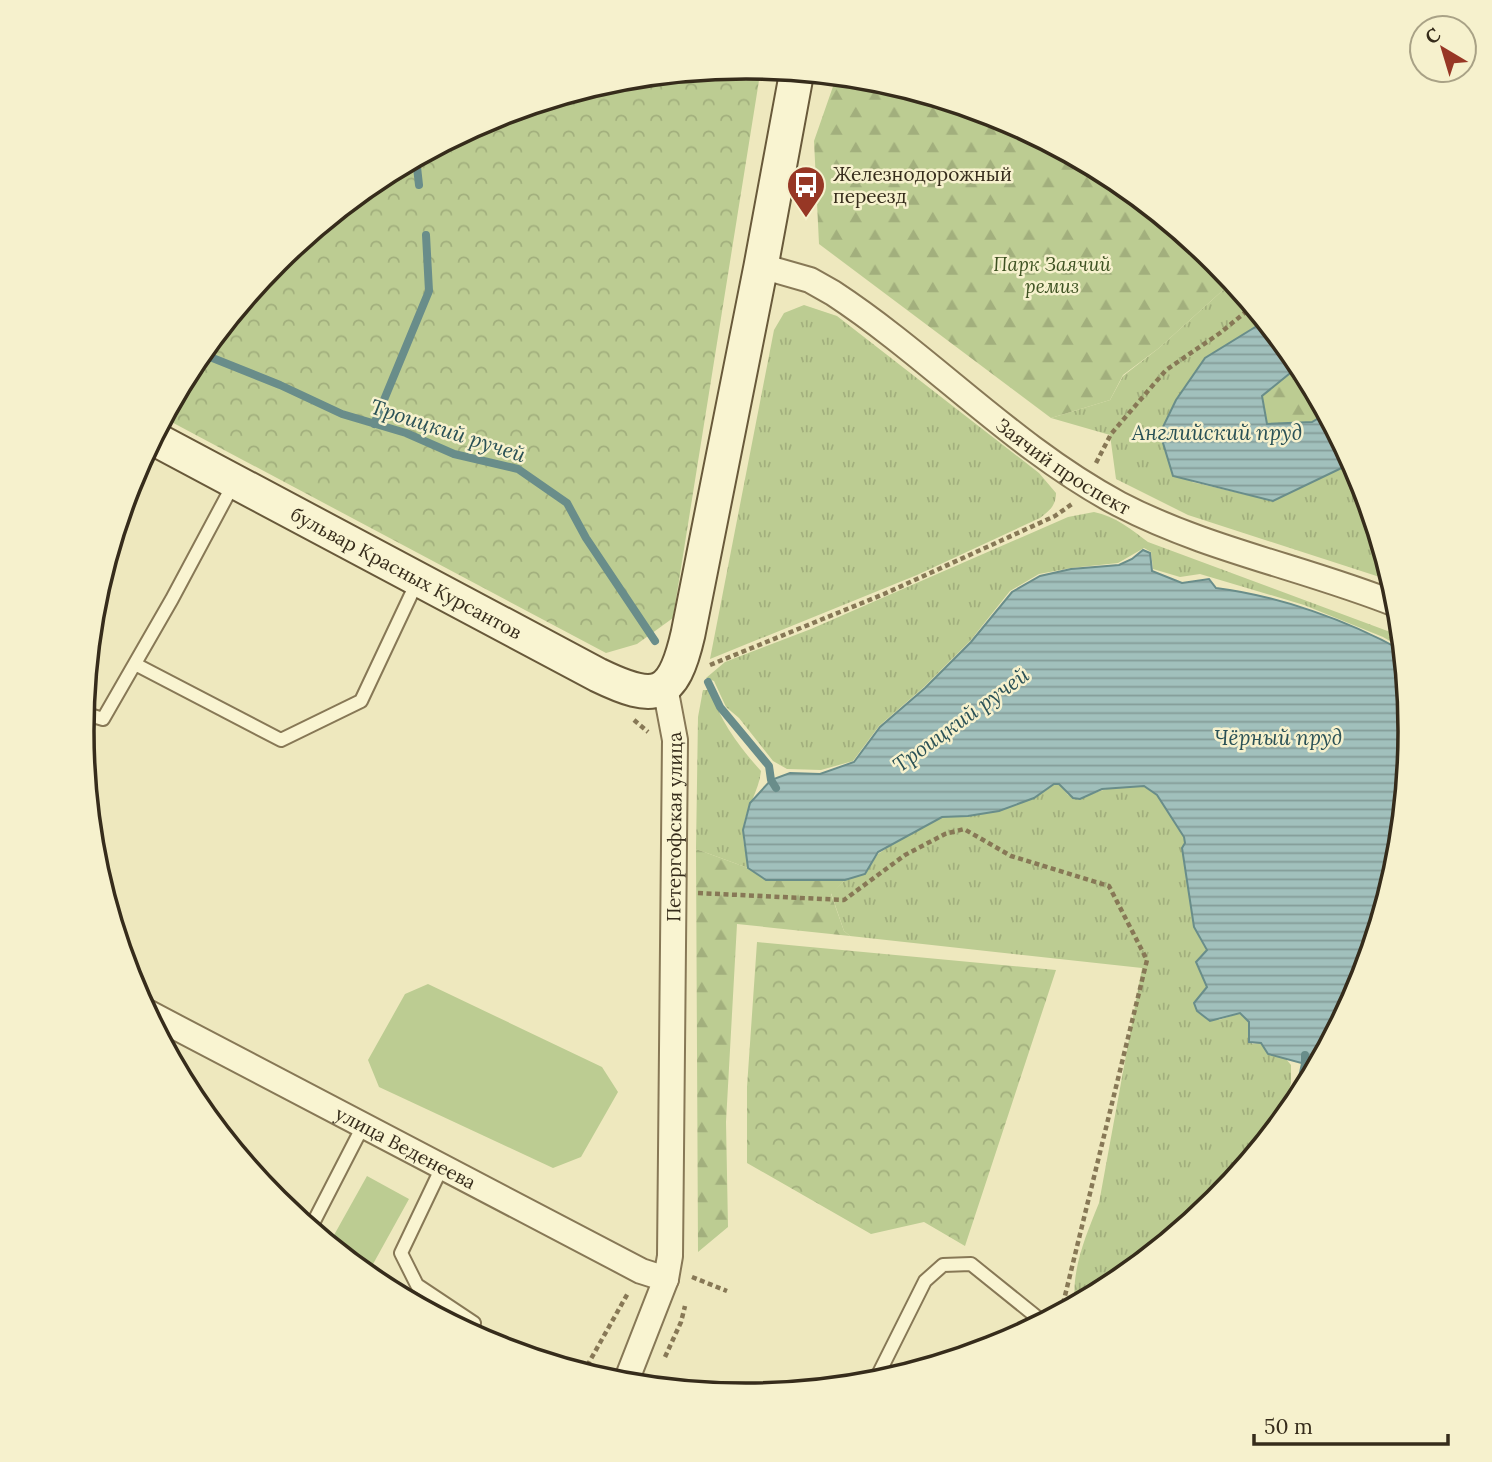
<svg xmlns="http://www.w3.org/2000/svg" width="1492" height="1462" font-family="Lora,serif">
	<style>
		.grass { fill: url(#grass-tufts) }
		.forest { fill: url(#forest-firs) }
		.park { fill: url(#park-crowns) }
		.pitch { fill: #bccc92 }
		.water { fill: url(#water-rules); stroke: #698d8a; stroke-width: 2 }
		.lines { fill: none; stroke-linecap: round; stroke-linejoin: round }
		.stream { stroke: #698d8a; stroke-width: 8 }
		.service-casing { stroke: #877856; stroke-width: 16 }
		.minor-casing { stroke: #877856; stroke-width: 28 }
		.secondary-casing { stroke: #68593a; stroke-width: 37 }
		.path { stroke: #877856; stroke-width: 4.5; stroke-dasharray: 5 3.5; stroke-linecap: butt }
		.service { stroke: #f9f4d1; stroke-width: 12 }
		.minor { stroke: #f9f4d1; stroke-width: 24 }
		.secondary { stroke: #f9f4d1; stroke-width: 33 }
		.labels { text-anchor: middle; stroke-width: 5; stroke-linejoin: round; paint-order: stroke }
		.poi-label { font-size: 19px; fill: #362c1b; stroke: #f6f1cd; text-anchor: start }
		.park-label { font-size: 19px; font-style: italic; fill: #3e5222; stroke: #f6f1cd }
		.street-label { font-size: 19px; fill: #362c1b; stroke: #f6f1cd }
		.water-label { font-size: 21px; font-style: italic; fill: #2a5156; stroke: #f6f1cd }
		.rim { fill: none; stroke: #362c1b; stroke-width: 3.5 }
	</style>
	<defs>
		<pattern id="grass-tufts" width="24" height="20" patternUnits="userSpaceOnUse" patternTransform="scale(1.75)"><rect width="24" height="20" fill="#bccc92"/><path d="M3 7l-1-3M5 7V3M7 7l1-3M15 17l-1-3M17 17v-4M19 17l1-3" fill="none" stroke="#a2af7d"/></pattern>
		<pattern id="forest-firs" width="22" height="20" patternUnits="userSpaceOnUse" patternTransform="scale(1.75)"><rect width="22" height="20" fill="#bccc92"/><path d="M5 1l3.5 6h-7zM16 11l3.5 6h-7z" fill="#a2af7d"/></pattern>
		<pattern id="park-crowns" width="20" height="18" patternUnits="userSpaceOnUse" patternTransform="scale(1.75)"><rect width="20" height="18" fill="#bccc92"/><path d="M2 6a3 3 0 1 1 6 0M12 15a3 3 0 1 1 6 0" fill="none" stroke="#a2af7d"/></pattern>
		<pattern id="water-rules" width="6" height="5" patternUnits="userSpaceOnUse" patternTransform="scale(1.75)"><rect width="6" height="5" fill="#a1c0bc"/><path d="M0 2.5h6" fill="none" stroke="#849c98"/></pattern>
	</defs>
	<rect width="100%" height="100%" fill="#eee8be"/>
	<path class="grass" d="M1233,281L1265,321L1206,358L1192,482L1273,501L1352,463L1360,477L1392,581L1188,515L1116,479L1110,435L1051,418L1110,400L1123,376L1159,348Z
		M804,305L837,316L1039,473L1056,493C1056,506 1049,511 1040,518L917,575L710,659L774,330L784,313Z
		M1094,512C1115,516 1132,530 1148,542L1401,636L1402,648L1383,637L1304,605L1200,574L1180,577L1153,569L1151,552L1144,548L1118,563L1071,568L1039,574L1010,591L970,641L924,687L879,726L853,761L821,770L787,769L773,761L739,718L726,707L714,681L706,678L725,662L811,629L1068,517Z
		M703,690H710C720,721 740,748 761,771C759,792 745,809 743,829C742,841 747,856 748,868L696,849L698,717Z
		M1054,784H1059L1068,795L1080,799C1097,791 1135,777 1152,790C1162,797 1169,810 1174,821C1176,827 1183,833 1184,839C1192,875 1183,919 1207,950L1196,962L1207,987L1200,995L1219,1020L1240,1013L1249,1022L1252,1044L1261,1043L1269,1054L1286,1059L1291,1065V1083L1287,1097L1264,1142L1216,1201L1115,1284L1075,1305C1071,1270 1086,1235 1099,1203L1142,968L850,936L844,931L831,893L845,880L865,874L878,854L911,832L942,817L968,816L999,811Z"/>
	<path class="forest" d="M837,75L876,79L1001,117L1116,179L1216,261L1233,281L1159,348L1123,375L1110,400L1051,418L819,244L814,141Z
		M1300,365L1326,414L1312,422L1267,424L1262,396Z
		M696,849L748,868L766,880H845L831,894L844,931L850,936L737,924L726,1122L728,1227L698,1252Z"/>
	<path class="park" d="M746,67L761,68L673,618L637,644L606,653L164,418L194,361L276,261L377,178L492,117L617,79Z
		M757,942L1056,970L965,1246L924,1222L871,1234L747,1163V1087Z"/>
	<path class="pitch" d="M428,984L602,1067L618,1092L581,1157L553,1168L379,1087L368,1060L405,994Z
		M367,1176L409,1199L367,1275L329,1244Z"/>
	<path class="water" d="M1265,321L1300,365L1262,396L1267,424L1312,422L1326,414L1352,463L1273,501L1173,476L1160,433L1176,400L1205,358Z
		M1143,550L1150,553L1152,571L1182,583L1209,579L1216,588C1279,596 1347,620 1403,651L1410,731L1398,861L1370,951L1355,980L1349,1006L1323,1055L1305,1064L1268,1054L1261,1043L1249,1042V1022L1240,1013L1210,1021L1197,1011L1194,1003L1207,987L1196,962L1207,950L1194,927L1182,848L1185,843L1184,837L1157,795L1144,786L1102,789L1080,799L1073,798L1059,784H1054L1034,798L999,811L968,816L942,817L878,852L865,874L845,880H766L748,868L743,830L750,803L771,780L790,773L820,774L854,762L880,727L925,688L971,642L1012,592L1040,576L1071,569L1119,565L1132,559Z"/>
	<g class="lines">
		<path class="stream" d="M416,158L419,185
			M200,353L280,385L342,414L406,433L454,454L518,469L567,503L586,538L655,641
			M374,424L429,291L426,235
			M708,682L720,707L769,766L771,780L776,788
			M1296,1104L1305,1064V1055"/>
		<defs>
			<path id="service" d="M135,664L281,740L361,701L417,582
				M83,713L103,719L172,599L234,483
				M442,1167L401,1253L417,1285L474,1323L469,1333
				M310,1229L363,1126
				M874,1383L925,1281L943,1265L971,1264L1043,1322"/>
			<g id="minor">
				<path id="s1" d="M761,266L810,280L833,293C932,358 1014,448 1119,504C1207,550 1306,568 1398,605"/>
				<path id="s2" d="M147,1012L641,1271L666,1279"/>
				<path id="s3" d="M625,1384L666,1279L670,1256L675,740L665,687"/>
			</g>
			<g id="secondary">
				<path id="s4" d="M153,438L598,675C656,703 673,699 688,634L761,266L797,71"/>
			</g>
		</defs>
		<use href="#service" class="service-casing"/>
		<use href="#minor" class="minor-casing"/>
		<use href="#secondary" class="secondary-casing"/>
		<path class="path" d="M1096,463L1111,434L1166,370L1220,333L1253,306
			M710,665L884,594L1055,516L1072,504
			M634,720L648,732
			M698,893L844,900L905,855L945,834L964,829L1011,856L1109,886L1147,960L1061,1312
			M692,1277L727,1291
			M665,1357L681,1322L685,1306
			M583,1373L628,1293"/>
		<use href="#service" class="service"/>
		<use href="#minor" class="minor"/>
		<use href="#secondary" class="secondary"/>
	</g>
	<defs>
		<symbol id="bus-pin" viewBox="-11 -11 22 30"><path d="M0 17L-7.5 6A9.5 9.5 0 1 1 7.5 6Z" fill="#973725" stroke="#f6f1cd"/><path d="M-5-6H5V4H4V6H2V4H-2V6H-4V4H-5ZM-3.5-4V0h7V-4ZM-3.5 1.2v1.5H-2V1.2ZM2 1.2v1.5H3.5V1.2Z" fill="#fff"/></symbol>
	</defs>
	<g fill-rule="evenodd">
		<use href="#bus-pin" x="784" y="163" width="44" height="60"/>
	</g>
	<g class="labels">
		<g class="poi-label">
			<text x="833" y="181">Железнодорожный<tspan x="833" dy="22">переезд</tspan></text>
		</g>
		<g class="park-label">
			<text x="1052" y="271">Парк Заячий<tspan x="1052" dy="22">ремиз</tspan></text>
		</g>
		<g class="street-label">
			<text dy="7" stroke="none"><textPath href="#s1" startOffset="366">Заячий проспект</textPath></text>
			<text dy="7" stroke="none"><textPath href="#s4" startOffset="287">бульвар Красных Курсантов</textPath></text>
			<text dy="7" stroke="none"><textPath href="#s3" startOffset="565">Петергофская улица</textPath></text>
			<text dy="7" stroke="none"><textPath href="#s2" startOffset="292">улица Веденеева</textPath></text>
		</g>
		<g class="water-label">
			<text transform="translate(448 431) rotate(18)" y="7">Троицкий ручей</text>
			<text x="1217" y="440">Английский пруд</text>
			<text transform="translate(961 720) rotate(-36)" y="7">Троицкий ручей</text>
			<text x="1278" y="745">Чёрный пруд</text>
		</g>
	</g>
	<path d="M0 0H1492V1462H0ZM94 731a652 652 0 1 1 1304 0a652 652 0 1 1-1304 0Z" fill="#f6f1cd" fill-rule="evenodd"/>
	<path class="rim" d="M94 731a652 652 0 1 1 1304 0a652 652 0 1 1-1304 0Z"/>
	<g transform="translate(1443 49) rotate(322)"><circle r="33" fill="#f6f1cd" stroke="#a9a286" stroke-width="2"/>
	<path d="M0-5L12 26L0 18L-12 26Z" fill="#973725"/>
	<text y="-10" font-size="19" font-weight="bold" text-anchor="middle" fill="#362c1b">С</text>
	</g>
	<path d="M1254 1434v10h194v-10" fill="none" stroke="#362c1b" stroke-width="3.5"/>
	<text x="1264" y="1434" font-size="21" fill="#362c1b" stroke="#f6f1cd" stroke-width="5" paint-order="stroke">50 m</text>
</svg>
